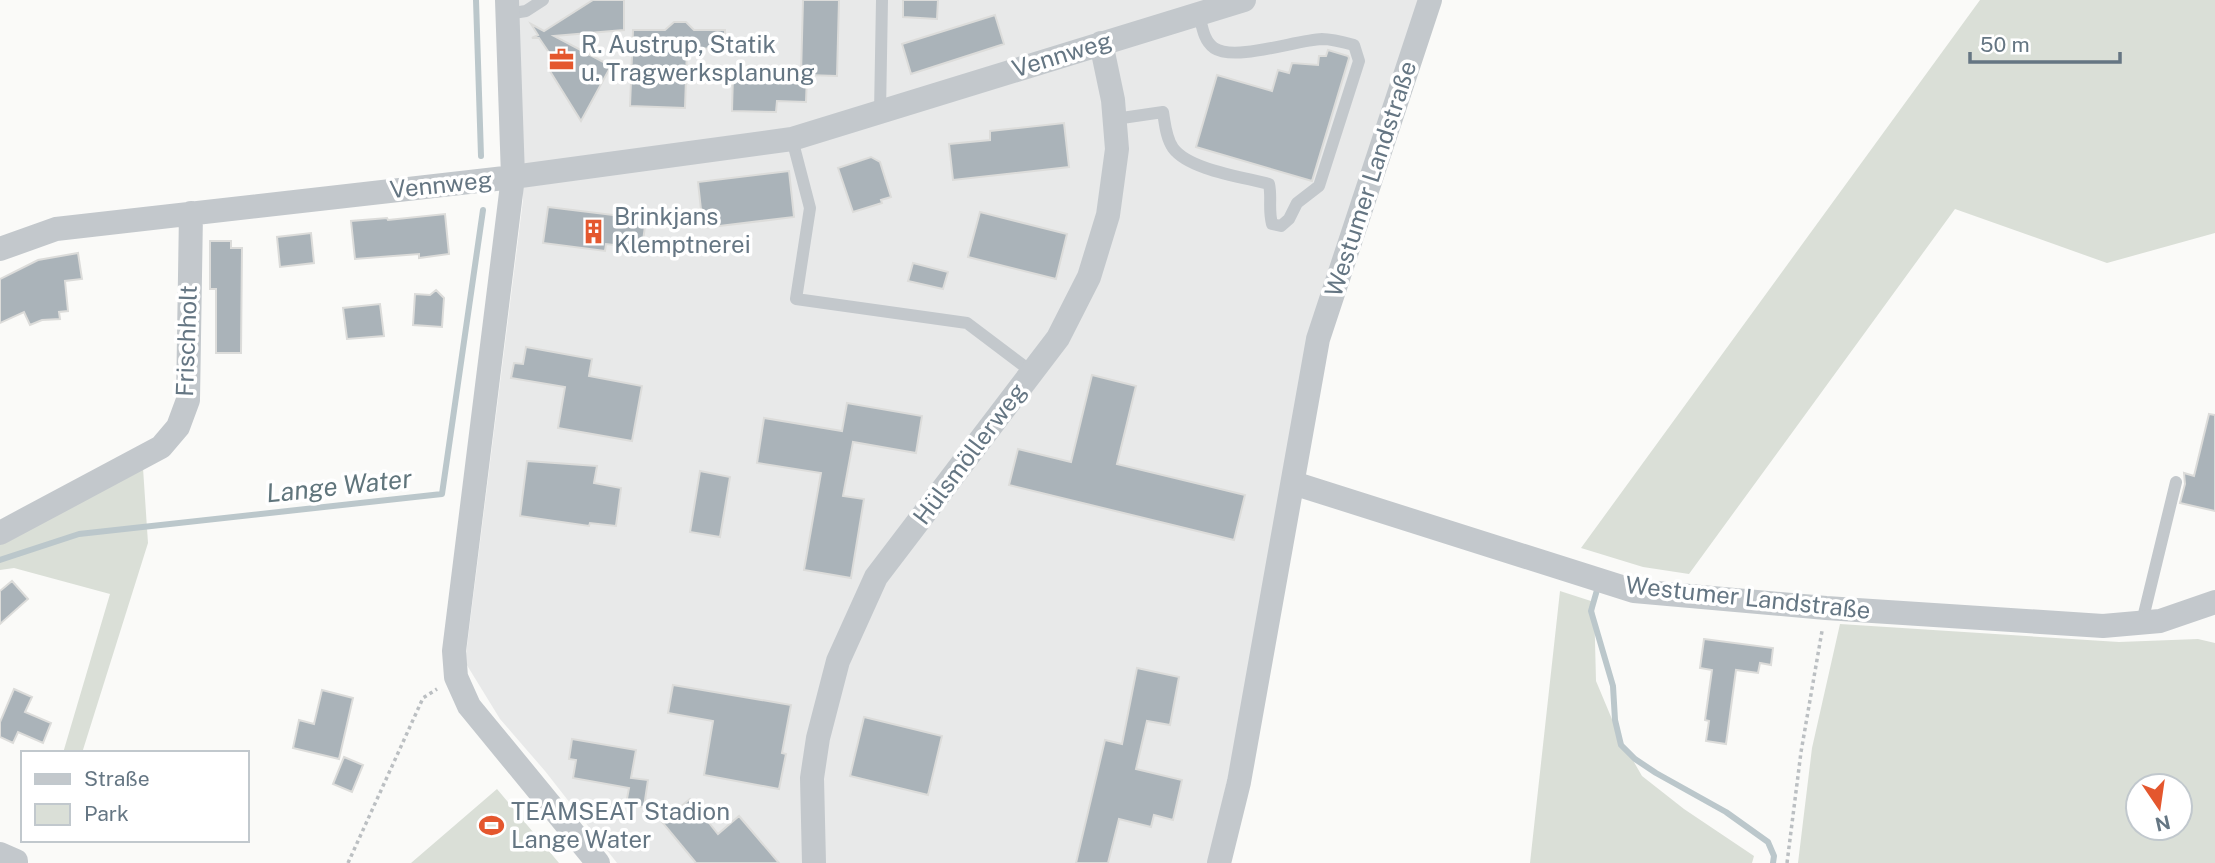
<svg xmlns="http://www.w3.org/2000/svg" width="2215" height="863" font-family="'Public Sans',sans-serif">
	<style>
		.built { fill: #e8e9e9 }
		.green { fill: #dadfd7; fill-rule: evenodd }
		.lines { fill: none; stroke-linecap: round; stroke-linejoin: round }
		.stream { stroke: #bbc7cb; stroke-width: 6 }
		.building { fill: #aab3b9; stroke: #dcdcda; stroke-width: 2 }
		.path { stroke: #bbbfc2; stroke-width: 3.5; stroke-dasharray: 3.5 3.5; stroke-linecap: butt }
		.lane { stroke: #c3c8cc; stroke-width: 12 }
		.street { stroke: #c3c8cc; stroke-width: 24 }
		.labels { text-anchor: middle; stroke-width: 7; stroke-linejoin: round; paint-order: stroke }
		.poi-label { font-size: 24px; fill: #657683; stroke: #fff; text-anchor: start }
		.street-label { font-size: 24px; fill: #657683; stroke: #fff }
		.water-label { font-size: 26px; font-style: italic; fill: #60757c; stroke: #fff }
	</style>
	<rect width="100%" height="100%" fill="#fafaf8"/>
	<path class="built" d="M517,0H1419L1329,273L1236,743L1208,863H617L545,771L500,719L465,662L523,200Z"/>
	<path class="green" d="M1980,0H2215V233L2107,263L1955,209L1689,574L1643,567L1581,548Z
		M143,468L148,543L82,753H63L110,594L14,568L0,570V541Z
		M1560,591L1594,602L1596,681L1619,736L1642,776L1684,809L1754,856L1752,863H1530Z
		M1840,624L2119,642L2198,639L2215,643V863H1798L1812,748ZM2138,786H2180V828H2138Z
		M497,789L559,863H411Z"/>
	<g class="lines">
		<path class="stream" d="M476,0L481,156
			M0,560L79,534L442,494L483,210
			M1597,590L1591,611L1613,686L1615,720L1621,745L1635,759L1656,773L1726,812L1768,842L1774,856L1773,863"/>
	</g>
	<path class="building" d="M593,0H624V30L554,36L611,66L581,121L548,68L554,64L550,58L552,57L539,38H532L538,35L531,24L544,31Z
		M803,0H839L837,76L807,75L806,102L777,101L776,112L732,111L733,74L801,75Z
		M903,0H938L937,19L903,17Z
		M995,15L1004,44L911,74L902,44Z
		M674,22H686L694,30H725L724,49L687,48L685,108L630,106L633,30H665Z
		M1328,50L1348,56L1349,58L1312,181L1196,147L1217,75L1272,91L1278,70L1289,73L1292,63L1318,65L1319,56H1326Z
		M1064,123L1069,167L953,180L949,144L990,140V131Z
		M871,157L880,162L891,197L881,200L882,203L853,212L838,168Z
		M789,171L794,217L703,228L698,182Z
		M548,207L646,219L642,248L606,244L605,251L543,243Z
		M980,212L1067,234L1056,279L968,257Z
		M445,214L449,254L419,258V254L355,259L351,221L387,218L388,220Z
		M311,233L314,263L280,267L277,237Z
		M210,241H231V248H242L241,353H216V289H210Z
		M78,253L82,279L65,281L68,311L59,312L60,319L42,320L30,325L24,312L0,323V279L38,260Z
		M913,263L948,272L943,289L908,281Z
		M436,290L444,298L442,327L413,325L415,294L430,295Z
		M380,304L384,336L347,339L343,308Z
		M526,347L592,359L589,376L642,386L632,441L558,428L565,387L511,378L514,363L523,364Z
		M1092,375L1136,386L1117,464L1245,495L1234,540L1009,485L1018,449L1071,462Z
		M847,403L922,416L916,453L853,442L843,496L864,499L851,578L804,570L821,473L757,463L764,418L842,431Z
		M2209,414L2215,415V511L2180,503L2185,484L2184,473L2194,476Z
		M527,461L597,466L594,483L621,488L616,526L590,523L589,526L520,516Z
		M700,471L730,477L720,537L690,532Z
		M12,581L28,599L0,624V591Z
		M1704,639L1773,648L1771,665L1760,663L1758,673L1736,670L1726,744L1706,741L1709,721L1705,720L1712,670L1700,668Z
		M1137,668L1179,677L1170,725L1147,721L1136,769L1182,780L1173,820L1154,815L1151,827L1119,819L1108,863H1076L1105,740L1122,744Z
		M673,685L791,705L782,753L786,754L779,789L704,775L713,721L668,713Z
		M14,689L32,697L25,712L51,723L43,743L18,732L13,743L0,737V722Z
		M322,690L353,698L339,759L293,748L299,720L314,724Z
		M864,717L942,736L928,795L850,776Z
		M572,739L636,750L631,778L648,780L644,807L626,804L629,788L573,778L576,760L569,759Z
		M344,757L363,765L352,792L333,784Z
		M690,799L718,834L739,816L779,863H696L662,822Z"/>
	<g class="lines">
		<path class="path" d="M348,863L423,698L437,689
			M1787,863L1801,752L1822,631"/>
		<path class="lane" d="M507,14L526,11L543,0
			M880,112L882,0
			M1115,119L1163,112C1165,124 1166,138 1173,148C1189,170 1243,177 1269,184C1272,198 1268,208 1272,224L1281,226L1289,219L1297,203L1319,186L1359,61L1354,45C1343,42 1332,39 1322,39C1296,40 1235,62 1214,48C1203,40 1202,25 1199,14
			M792,139L810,208L796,299L967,323L1032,372
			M2142,622L2176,482"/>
		<path class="street" d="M507,0L513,177L454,651L456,677L469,706L598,863
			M0,249L56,229L513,177L792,139L1244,0
			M1293,483L1634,591L1826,608L2103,626L2160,621L2215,602
			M0,533L161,447L178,427L188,400L191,213
			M0,854L16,861V863
			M814,863L812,778L818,738L838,661L876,577L1058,338L1089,277L1108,215L1117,149L1113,100L1101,43
			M1219,863L1239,782L1318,339L1430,0"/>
	</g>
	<defs>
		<symbol id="office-bare" viewBox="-9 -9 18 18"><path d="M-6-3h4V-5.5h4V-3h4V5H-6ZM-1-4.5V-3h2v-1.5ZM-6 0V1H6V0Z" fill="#e4572e" stroke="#fff" stroke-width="2.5" paint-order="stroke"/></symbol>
		<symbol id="building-bare" viewBox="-9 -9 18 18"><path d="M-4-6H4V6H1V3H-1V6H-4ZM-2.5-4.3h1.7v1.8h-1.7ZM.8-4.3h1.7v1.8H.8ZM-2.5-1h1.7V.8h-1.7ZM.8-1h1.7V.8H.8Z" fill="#e4572e" stroke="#fff" stroke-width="2.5" paint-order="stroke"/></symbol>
		<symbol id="stadium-bare" viewBox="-9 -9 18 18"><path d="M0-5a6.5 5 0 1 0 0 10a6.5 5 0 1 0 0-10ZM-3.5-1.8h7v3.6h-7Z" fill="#e4572e" stroke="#fff" stroke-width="2.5" paint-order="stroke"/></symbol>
	</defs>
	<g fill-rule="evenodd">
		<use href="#office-bare" x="544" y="42" width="35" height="35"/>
		<use href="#building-bare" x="576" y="214" width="35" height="35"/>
		<use href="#stadium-bare" x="474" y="808" width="35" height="35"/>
	</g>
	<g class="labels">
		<g class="poi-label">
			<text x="581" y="53">R. Austrup, Statik<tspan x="581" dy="28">u. Tragwerksplanung</tspan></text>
			<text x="614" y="225">Brinkjans<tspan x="614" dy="28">Klemptnerei</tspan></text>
			<text x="511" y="820">TEAMSEAT Stadion<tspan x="511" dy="28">Lange Water</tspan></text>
		</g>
		<g class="street-label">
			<text transform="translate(1062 55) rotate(-17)" y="8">Vennweg</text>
			<text transform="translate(1371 179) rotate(-72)" y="8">Westumer Landstraße</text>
			<text transform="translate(441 185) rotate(-6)" y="8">Vennweg</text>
			<text transform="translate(187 341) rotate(-88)" y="8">Frischholt</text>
			<text transform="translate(970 454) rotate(-53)" y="8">Hülsmöllerweg</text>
			<text transform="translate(1748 598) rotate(6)" y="8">Westumer Landstraße</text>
		</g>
		<g class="water-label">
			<text transform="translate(339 486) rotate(-6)" y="9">Lange Water</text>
		</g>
	</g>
	<rect x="21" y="751" width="228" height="91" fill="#ffffff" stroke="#c1c8cd" stroke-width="2"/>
	<rect x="35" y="774" width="35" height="10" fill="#c3c8cc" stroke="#c1c8cd" stroke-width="2"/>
	<text x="84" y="786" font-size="21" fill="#657683">Straße</text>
	<rect x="35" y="804" width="35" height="21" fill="#dadfd7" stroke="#c1c8cd" stroke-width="2"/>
	<text x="84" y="821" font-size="21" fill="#657683">Park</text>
	<g transform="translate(2159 807) rotate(167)"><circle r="33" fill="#ffffff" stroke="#c1c8cd" stroke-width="2"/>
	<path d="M0-5L12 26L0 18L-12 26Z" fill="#e4572e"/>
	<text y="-10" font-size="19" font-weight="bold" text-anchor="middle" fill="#657683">N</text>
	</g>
	<path d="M1970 52v10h150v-10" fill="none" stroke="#657683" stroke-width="3.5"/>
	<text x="1980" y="52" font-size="21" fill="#657683" stroke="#ffffff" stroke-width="5" paint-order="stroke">50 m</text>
</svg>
